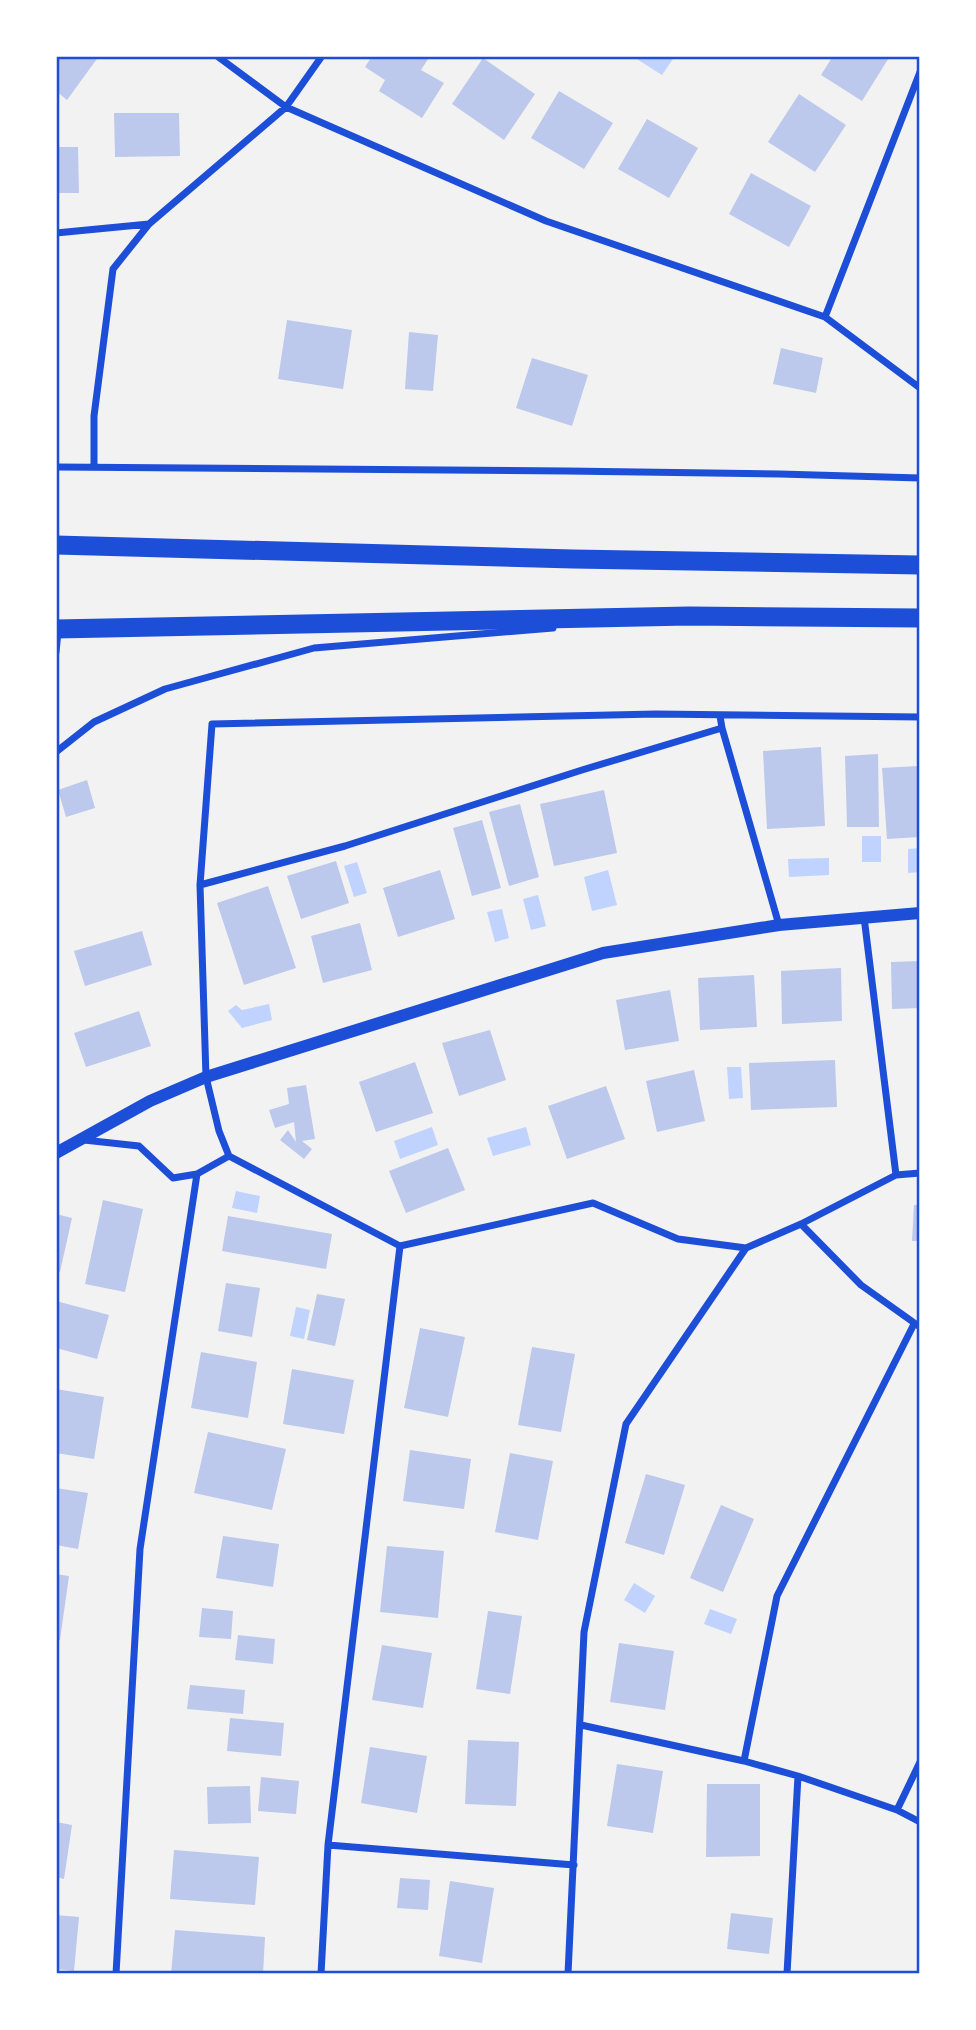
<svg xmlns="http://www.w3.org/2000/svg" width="976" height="2030" font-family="'Exo 2',sans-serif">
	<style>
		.water { fill: #bfd3fe }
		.building { fill: #bdc9ec }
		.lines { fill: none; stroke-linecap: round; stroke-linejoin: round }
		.minor { stroke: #1d4ed8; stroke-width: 7 }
		.tertiary { stroke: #1d4ed8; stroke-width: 12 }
		.trunk { stroke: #1d4ed8; stroke-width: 19 }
		.neatline { fill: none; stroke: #1d4ed8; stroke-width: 2.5 }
	</style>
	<rect width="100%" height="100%" fill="#f2f2f2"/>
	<path class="water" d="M632,56H675L662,75Z
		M862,836H881V862H862Z
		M920,848V872L908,873V849Z
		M829,858V875L789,877L788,859Z
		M357,862L367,893L354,897L344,866Z
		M608,870L617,905L592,911L584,877Z
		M538,895L546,926L531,930L523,899Z
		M502,909L509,938L495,942L487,912Z
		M269,1004L272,1020L242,1028L228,1011L236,1005L242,1010Z
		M727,1067H741L743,1098L729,1099Z
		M432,1127L438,1145L400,1159L394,1141Z
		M526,1127L531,1145L493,1156L487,1138Z
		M236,1191L260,1196L257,1213L232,1208Z
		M296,1307L310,1310L304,1339L290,1336Z
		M634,1583L655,1596L645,1613L624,1600Z
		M710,1609L737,1619L731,1634L704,1624Z"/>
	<path class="building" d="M56,56H99L67,100L56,91Z
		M372,56H430L421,70L444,83L422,118L379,91L385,80L365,67Z
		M833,56H890L862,101L821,75Z
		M483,58L535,94L504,140L452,104Z
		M559,91L613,123L584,169L531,138Z
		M799,94L846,125L815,172L768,142Z
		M114,113H179L180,156L115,157Z
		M647,119L698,148L669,198L618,169Z
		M56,147H78L79,193H56Z
		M751,173L811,206L789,247L729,214Z
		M287,320L352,330L343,389L278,379Z
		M409,332L438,335L433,391L405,389Z
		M781,348L823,358L816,393L773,384Z
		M532,358L588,375L572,426L516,408Z
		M821,747L825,826L767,829L763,751Z
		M878,754L879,827H847L845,756Z
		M918,766L920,837L887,839L882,768Z
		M87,780L95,808L66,817L58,790Z
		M604,790L617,853L554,866L540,804Z
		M520,804L539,877L509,886L489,812Z
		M482,820L501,888L472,896L453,828Z
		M336,861L349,903L301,919L287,876Z
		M440,870L455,919L398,937L383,888Z
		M268,886L296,968L244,985L217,903Z
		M360,923L372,970L323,983L311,936Z
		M142,931L152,965L85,986L74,951Z
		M920,961V1008L892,1009L891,962Z
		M841,968L842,1021L782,1024L781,971Z
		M754,975L757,1027L700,1030L698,978Z
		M670,990L679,1041L625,1050L616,1000Z
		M139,1011L151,1046L86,1067L74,1033Z
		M490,1030L506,1080L459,1096L442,1043Z
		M917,1048H920V1068H918Z
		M835,1060L837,1107L751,1110L749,1063Z
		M415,1062L433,1113L376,1132L359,1082Z
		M694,1070L705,1121L657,1132L646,1081Z
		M306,1085L315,1139L302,1141L312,1149L304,1159L280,1140L288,1130L296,1142L294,1122L275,1128L269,1110L289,1104L287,1088Z
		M606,1086L625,1139L567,1159L548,1106Z
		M448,1148L465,1190L406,1213L389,1171Z
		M103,1200L143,1209L125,1292L85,1284Z
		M914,1205H920V1241H912Z
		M56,1214L72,1218L60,1272L56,1271Z
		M228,1216L332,1234L326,1269L222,1251Z
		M226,1283L260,1288L252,1337L218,1331Z
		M317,1294L345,1299L335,1346L307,1340Z
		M56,1301L109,1315L97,1359L56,1348Z
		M420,1328L465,1337L448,1417L404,1408Z
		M532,1347L575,1354L561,1432L518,1425Z
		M201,1352L257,1362L248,1418L191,1408Z
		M292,1369L354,1380L344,1434L283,1424Z
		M56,1389L104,1397L94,1459L56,1453Z
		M208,1432L286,1449L272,1510L194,1493Z
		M410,1450L471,1459L464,1509L403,1501Z
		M510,1453L553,1461L538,1540L495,1532Z
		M646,1474L685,1485L664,1555L625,1543Z
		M56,1488L88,1493L78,1549L56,1545Z
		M721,1505L754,1519L723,1592L690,1578Z
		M223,1536L279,1544L273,1587L216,1578Z
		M387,1546L444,1551L438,1618L380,1612Z
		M56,1574L69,1576L60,1640H56Z
		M202,1608L233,1611L231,1639L199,1637Z
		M488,1611L522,1616L510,1694L476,1689Z
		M238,1635L275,1639L273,1664L235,1660Z
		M619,1643L674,1651L665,1710L610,1702Z
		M382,1645L432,1653L423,1708L372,1700Z
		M190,1685L245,1690L243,1714L187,1709Z
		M230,1718L284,1723L281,1756L227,1751Z
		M468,1740L519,1742L516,1806L465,1804Z
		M370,1747L427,1756L417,1813L361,1803Z
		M617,1764L663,1771L653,1833L607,1826Z
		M261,1777L299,1781L296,1814L258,1811Z
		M707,1784H760V1856L706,1857Z
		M250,1786L251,1823L208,1824L207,1787Z
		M56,1822L72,1825L64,1879L56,1877Z
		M174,1850L259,1857L255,1905L170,1899Z
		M400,1878L430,1880L428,1910L397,1908Z
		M450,1881L494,1888L482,1963L439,1956Z
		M731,1913L773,1918L769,1954L727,1949Z
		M56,1915L79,1917L74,1971L56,1969Z
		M175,1930L265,1937L263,1974H171Z"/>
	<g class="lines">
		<path class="minor" d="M217,56L286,107L546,221L825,317L920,388
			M56,233L149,224
			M825,317L920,72
			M56,467L567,471L780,474L920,478
			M94,467V416L113,269L149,224L286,107L322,56
			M56,652L58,632
			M720,716L722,728L779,925
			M56,752L94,722L165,689L314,648L553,628
			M200,885L345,846L582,770L722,728
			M864,917L896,1175
			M84,1140L139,1146L173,1178L197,1174L229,1156L219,1131L206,1077L200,885L212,724L656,714L920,717
			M229,1156L400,1246L593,1203L678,1239L746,1248
			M801,1224L861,1285L920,1327
			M581,1725L744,1761L798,1776L787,1974
			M744,1761L777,1596L914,1324
			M798,1776L897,1810L920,1822
			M897,1810L920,1762
			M328,1845L574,1865
			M116,1974L140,1549L197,1174
			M321,1974L328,1845L400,1246
			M568,1974L584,1632L626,1424L746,1248L801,1224L896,1175L920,1173"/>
		<path class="tertiary" d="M56,1153L150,1101L206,1077L603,953L779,925L920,913"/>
		<path class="trunk" d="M56,545L573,559L920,565
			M56,629L689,616L920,618"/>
	</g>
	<rect width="976" height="2030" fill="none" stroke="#ffffff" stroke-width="116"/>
	<rect x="58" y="58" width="860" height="1914" class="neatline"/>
</svg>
